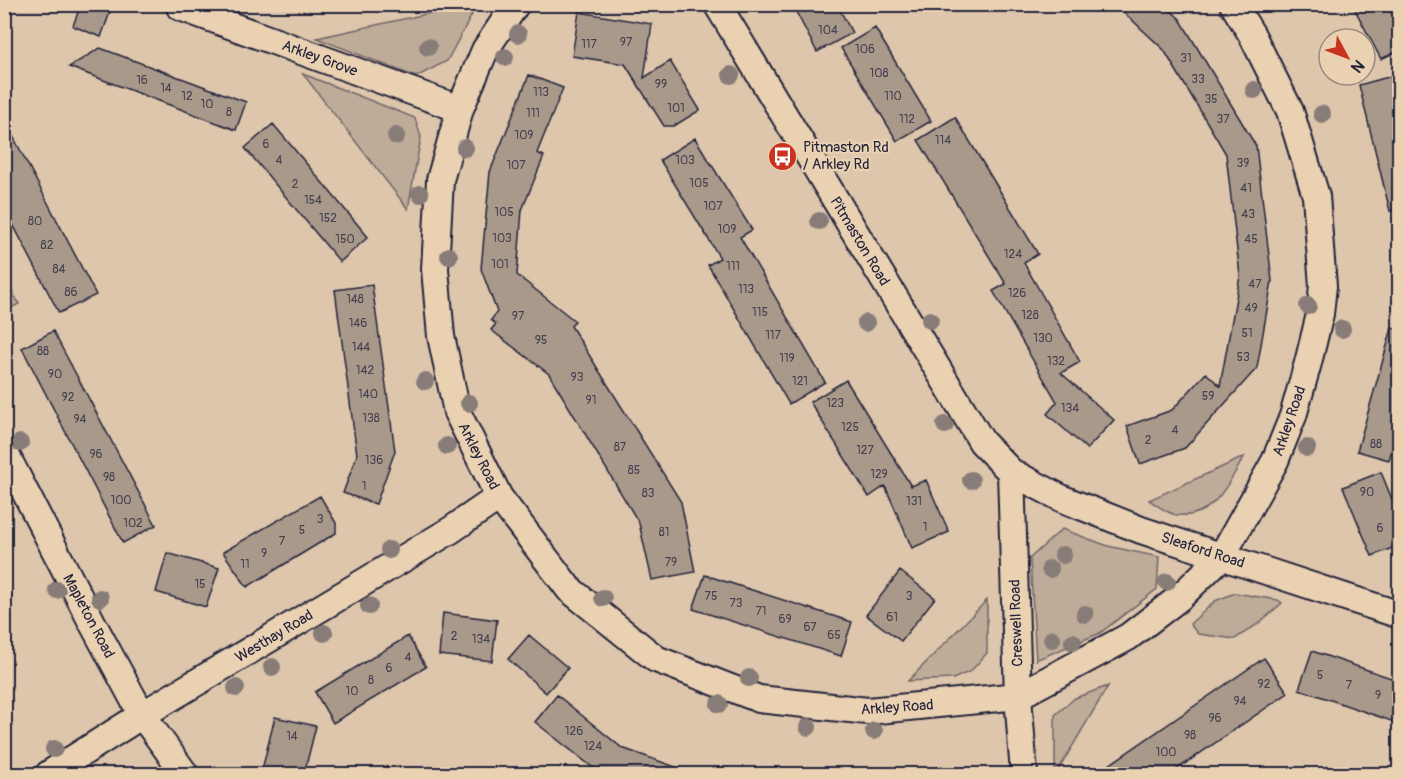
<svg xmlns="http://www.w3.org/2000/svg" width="1404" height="779" font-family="Pangolin,sans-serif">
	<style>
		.green { fill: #beab98; stroke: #70666a; stroke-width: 1.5 }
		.building { fill: #a8998b; stroke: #22223b; stroke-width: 1.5 }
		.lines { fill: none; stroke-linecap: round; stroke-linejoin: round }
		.minor-casing { stroke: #22223b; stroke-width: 30 }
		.minor { stroke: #e9d1b2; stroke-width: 26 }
		.tree { fill: #877b78 }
		.labels { text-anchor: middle; stroke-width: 4.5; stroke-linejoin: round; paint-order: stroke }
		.number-label { font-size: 12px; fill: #44404f }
		.street-label { font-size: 15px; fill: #22223b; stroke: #e9d1b2 }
		.poi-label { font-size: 15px; fill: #22223b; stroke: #e9d1b2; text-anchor: start }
	</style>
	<rect width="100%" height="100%" fill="#ddc6ab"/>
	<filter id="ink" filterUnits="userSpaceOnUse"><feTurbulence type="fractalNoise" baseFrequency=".0167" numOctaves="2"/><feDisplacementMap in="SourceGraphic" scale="12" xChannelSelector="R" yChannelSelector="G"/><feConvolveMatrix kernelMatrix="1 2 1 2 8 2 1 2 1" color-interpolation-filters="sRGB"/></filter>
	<g filter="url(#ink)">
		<path class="green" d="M467,5H477L447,61L416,77L317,38Z
			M303,74L415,118L421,137L408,209Z
			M4,276L19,304L5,311H4Z
			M1244,457C1229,482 1214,519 1178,515C1169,515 1157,505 1149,500Z
			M1062,529L1108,546L1159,557L1157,589L1100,633L1036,660L1030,558Z
			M1235,593L1278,600L1282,603L1258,624L1235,639L1198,634L1190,624L1215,601Z
			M987,600V653L971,671L953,679L908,681Z
			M1108,686L1056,774H1055V715L1075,698Z"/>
		<path class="building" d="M81,4H113L101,37L73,26Z
			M792,4H837L852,33L817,52Z
			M1115,4H1164L1180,19L1256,146L1272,281L1257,368L1185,448L1140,464L1127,426L1172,410L1206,373L1220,386L1240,276L1226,154L1164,50Z
			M1352,4H1387L1400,27V50L1381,59Z
			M579,12L652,24L644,78L670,61L700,110L674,126H664L625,64L572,56Z
			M875,28L931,121L897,141L841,48Z
			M100,48L246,102L236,130L69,67Z
			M529,75L563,88L537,153L544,156L522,210L517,275L575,321L571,326L681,502L695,572L652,580L639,523L549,374L491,330L496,324L491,320L497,312L481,269L490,172Z
			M1392,76L1400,105V209L1390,211L1359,85Z
			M955,117L1038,254L1024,263L1080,362L1061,373L1114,420L1087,449L1047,414L1057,402L993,291L1006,284L918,140Z
			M4,119L96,295L59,313L4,207Z
			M273,124L368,237L340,262L245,148Z
			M695,138L752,230L740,237L825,382L789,404L708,265L720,258L660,160Z
			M372,285L395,451L376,504L343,493L357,455L335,290Z
			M1392,328L1400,329V423L1389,460L1357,451Z
			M53,331L156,525L123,543L22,348Z
			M846,380L911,486L926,480L949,532L912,548L885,486L869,497L810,402Z
			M1381,472L1400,519V545L1372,556L1343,487Z
			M320,496L336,523V533L247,587L223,552Z
			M167,553L219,568L206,607L156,592Z
			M900,571L935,598L901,641L866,615Z
			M705,575L852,622L841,656L693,609Z
			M443,613L497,620L492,661L439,655Z
			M529,635L568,668L546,693L508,659Z
			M408,636L426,667L333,723L315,692Z
			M1312,651L1400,681V724L1299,689Z
			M1264,658L1288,693L1170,774H1096Z
			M557,695L622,748L687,771V774H601L535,722Z
			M275,717L316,726L304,774H261Z"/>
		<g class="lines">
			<defs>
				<path id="minor" d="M516,4L485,50L460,109L440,180L435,269L441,336L457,412L499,497L569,589L656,659L759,699L868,711L1018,696L1128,637L1179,598L1222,556L1275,461L1293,416L1308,363L1320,314L1323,286L1316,196L1290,111L1252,35L1233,4
					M717,4L982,442L1011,472L1063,499L1141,530L1400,615
					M180,7L460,109
					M4,451L94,626L142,715L185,774
					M1011,472L1018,696L1024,774
					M49,774L142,715L451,530L499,497"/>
			</defs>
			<use href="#minor" class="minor-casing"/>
			<use href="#minor" class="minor"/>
		</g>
		<g class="tree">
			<circle cx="518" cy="34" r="9"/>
			<circle cx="428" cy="47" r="9"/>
			<circle cx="505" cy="57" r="9"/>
			<circle cx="731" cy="75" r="9"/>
			<circle cx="1254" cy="90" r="9"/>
			<circle cx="1322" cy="114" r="9"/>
			<circle cx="396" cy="136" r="9"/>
			<circle cx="465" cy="148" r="9"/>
			<circle cx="420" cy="194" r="9"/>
			<circle cx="819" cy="221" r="9"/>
			<circle cx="449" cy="256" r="9"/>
			<circle cx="1308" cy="306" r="9"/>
			<circle cx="930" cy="320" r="9"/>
			<circle cx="866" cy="323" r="9"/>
			<circle cx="1342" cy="329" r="9"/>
			<circle cx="425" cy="381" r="9"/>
			<circle cx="469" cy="403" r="9"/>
			<circle cx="945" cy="425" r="9"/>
			<circle cx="20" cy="443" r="9"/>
			<circle cx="447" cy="446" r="9"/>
			<circle cx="1307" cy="448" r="9"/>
			<circle cx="971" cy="480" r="9"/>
			<circle cx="389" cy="550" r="9"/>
			<circle cx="1063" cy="555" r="9"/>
			<circle cx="1050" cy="569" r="9"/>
			<circle cx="1167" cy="582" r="9"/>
			<circle cx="57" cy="590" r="9"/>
			<circle cx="100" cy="598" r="9"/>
			<circle cx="603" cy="598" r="9"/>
			<circle cx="369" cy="606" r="9"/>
			<circle cx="1085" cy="614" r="9"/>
			<circle cx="324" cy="633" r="9"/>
			<circle cx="1052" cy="639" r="9"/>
			<circle cx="1073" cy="642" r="9"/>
			<circle cx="272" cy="667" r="9"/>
			<circle cx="749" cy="678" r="9"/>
			<circle cx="236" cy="688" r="9"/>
			<circle cx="719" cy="704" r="9"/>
			<circle cx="808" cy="727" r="9"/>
			<circle cx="874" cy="731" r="9"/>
			<circle cx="54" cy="749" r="9"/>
		</g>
	</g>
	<defs>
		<symbol id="bus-disc" viewBox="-11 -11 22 22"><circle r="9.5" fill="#c8321e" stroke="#e9d1b2"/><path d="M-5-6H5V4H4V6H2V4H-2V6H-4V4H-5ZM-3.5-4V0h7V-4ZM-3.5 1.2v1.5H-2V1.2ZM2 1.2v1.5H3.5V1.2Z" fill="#fff"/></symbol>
	</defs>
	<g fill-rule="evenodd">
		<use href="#bus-disc" x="766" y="140" width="33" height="33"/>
	</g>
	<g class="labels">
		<g class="number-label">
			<text x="828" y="34">104</text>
			<text x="626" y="46">97</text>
			<text x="589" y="48">117</text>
			<text x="865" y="53">106</text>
			<text x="1186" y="62">31</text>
			<text x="879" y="77">108</text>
			<text x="1198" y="83">33</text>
			<text x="142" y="84">16</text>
			<text x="661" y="88">99</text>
			<text x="166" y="92">14</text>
			<text x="541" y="96">113</text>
			<text x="187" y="100">12</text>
			<text x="893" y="100">110</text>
			<text x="1211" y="103">35</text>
			<text x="207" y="108">10</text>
			<text x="676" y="112">101</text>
			<text x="229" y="116">8</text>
			<text x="533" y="117">111</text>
			<text x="907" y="123">112</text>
			<text x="1223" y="123">37</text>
			<text x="524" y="139">109</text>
			<text x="943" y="144">114</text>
			<text x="266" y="148">6</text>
			<text x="279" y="164">4</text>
			<text x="685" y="164">103</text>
			<text x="1243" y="167">39</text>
			<text x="516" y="169">107</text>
			<text x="699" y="187">105</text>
			<text x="295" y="188">2</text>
			<text x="1246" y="192">41</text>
			<text x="313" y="204">154</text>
			<text x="713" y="210">107</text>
			<text x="504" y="216">105</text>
			<text x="1248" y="218">43</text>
			<text x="328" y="222">152</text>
			<text x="35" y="225">80</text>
			<text x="727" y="233">109</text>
			<text x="502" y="242">103</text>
			<text x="345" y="243">150</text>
			<text x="1251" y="243">45</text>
			<text x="47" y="249">82</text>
			<text x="1013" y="258">124</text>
			<text x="500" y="268">101</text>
			<text x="733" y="270">111</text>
			<text x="59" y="273">84</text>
			<text x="1255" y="288">47</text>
			<text x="746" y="293">113</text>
			<text x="71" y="296">86</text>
			<text x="1017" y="297">126</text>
			<text x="355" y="303">148</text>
			<text x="1251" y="312">49</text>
			<text x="760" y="316">115</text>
			<text x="1030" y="319">128</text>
			<text x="518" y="320">97</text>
			<text x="358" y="327">146</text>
			<text x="1247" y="337">51</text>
			<text x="773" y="339">117</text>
			<text x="1043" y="342">130</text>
			<text x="541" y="344">95</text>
			<text x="361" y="351">144</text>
			<text x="43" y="355">88</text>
			<text x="1243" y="361">53</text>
			<text x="787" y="362">119</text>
			<text x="1056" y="365">132</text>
			<text x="365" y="374">142</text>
			<text x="55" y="378">90</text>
			<text x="577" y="381">93</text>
			<text x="800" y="385">121</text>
			<text x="368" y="398">140</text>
			<text x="1208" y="400">59</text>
			<text x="68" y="401">92</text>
			<text x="591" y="404">91</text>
			<text x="835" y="407">123</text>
			<text x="1070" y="412">134</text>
			<text x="371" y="422">138</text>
			<text x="80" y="423">94</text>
			<text x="850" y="431">125</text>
			<text x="1175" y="434">4</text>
			<text x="1148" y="444">2</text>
			<text x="1376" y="448">88</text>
			<text x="620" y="451">87</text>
			<text x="865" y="454">127</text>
			<text x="96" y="458">96</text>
			<text x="374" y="464">136</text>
			<text x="634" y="474">85</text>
			<text x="879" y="478">129</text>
			<text x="109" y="481">98</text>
			<text x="364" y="490">1</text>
			<text x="1367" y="496">90</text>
			<text x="648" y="497">83</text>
			<text x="121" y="504">100</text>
			<text x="914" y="505">131</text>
			<text x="320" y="523">3</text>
			<text x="133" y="527">102</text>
			<text x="925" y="531">1</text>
			<text x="1380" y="532">6</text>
			<text x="302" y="534">5</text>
			<text x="664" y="536">81</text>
			<text x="282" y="545">7</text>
			<text x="264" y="557">9</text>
			<text x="671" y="566">79</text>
			<text x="245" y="568">11</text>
			<text x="200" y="588">15</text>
			<text x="711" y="600">75</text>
			<text x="909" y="600">3</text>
			<text x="736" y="607">73</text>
			<text x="761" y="615">71</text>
			<text x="892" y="621">61</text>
			<text x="785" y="623">69</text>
			<text x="810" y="631">67</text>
			<text x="834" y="639">65</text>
			<text x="454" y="640">2</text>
			<text x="481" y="643">134</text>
			<text x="408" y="661">4</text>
			<text x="389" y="672">6</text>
			<text x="1320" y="679">5</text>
			<text x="371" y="684">8</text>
			<text x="1264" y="688">92</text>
			<text x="1349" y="689">7</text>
			<text x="352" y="695">10</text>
			<text x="1378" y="699">9</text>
			<text x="1240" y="705">94</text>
			<text x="1215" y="722">96</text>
			<text x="574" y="735">126</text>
			<text x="1190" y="739">98</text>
			<text x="292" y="740">14</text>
			<text x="593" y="750">124</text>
			<text x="1166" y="756">100</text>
		</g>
		<g class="street-label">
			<text transform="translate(320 58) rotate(20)" y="5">Arkley Grove</text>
			<text transform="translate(860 241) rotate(59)" y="5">Pitmaston Road</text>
			<text transform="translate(1289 421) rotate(-71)" y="5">Arkley Road</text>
			<text transform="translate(479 456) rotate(63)" y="5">Arkley Road</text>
			<text transform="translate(1203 550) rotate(18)" y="5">Sleaford Road</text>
			<text transform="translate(89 616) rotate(62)" y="5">Mapleton Road</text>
			<text transform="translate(1016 623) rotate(-92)" y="5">Creswell Road</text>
			<text transform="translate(274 636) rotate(-31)" y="5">Westhay Road</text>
			<text transform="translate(897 707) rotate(-4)" y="5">Arkley Road</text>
		</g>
		<g class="poi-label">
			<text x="803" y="152">Pitmaston Rd<tspan x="803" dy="17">/ Arkley Rd</tspan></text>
		</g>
	</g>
	<rect width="1404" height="779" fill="none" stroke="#e9d1b2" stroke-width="24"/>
	<rect x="12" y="12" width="1380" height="755" fill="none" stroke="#22223b" stroke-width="2" filter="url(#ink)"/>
	<g transform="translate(1347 57) rotate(131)"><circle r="28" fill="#e9d1b2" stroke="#998b82" stroke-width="1.5"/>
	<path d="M0-4.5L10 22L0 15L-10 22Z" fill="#c8321e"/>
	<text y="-9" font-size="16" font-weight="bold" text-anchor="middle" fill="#22223b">N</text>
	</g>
</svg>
